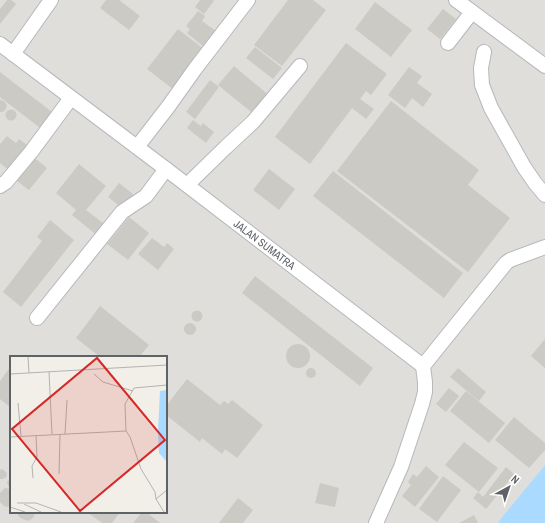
<svg xmlns="http://www.w3.org/2000/svg" width="545" height="523" font-family="'Archivo Narrow',sans-serif">
	<style>
		.industrial { fill: #e0deda; fill-rule: evenodd }
		.water { fill: #aadaff }
		.building { fill: #cccac5 }
		.lines { fill: none; stroke-linecap: round; stroke-linejoin: round }
		.minor-casing { stroke: #b5b8bc; stroke-width: 16 }
		.minor { stroke: #fff; stroke-width: 14 }
		.labels { text-anchor: middle; stroke-width: 3.5; stroke-linejoin: round; paint-order: stroke }
		.street-label { font-size: 11px; fill: #5f6368; stroke: #fff }
		.inset-road { fill: none; stroke: #b3b3b1; stroke-width: 1 }
		.view { fill: #d62828; fill-opacity: 0.15; stroke: #d62828; stroke-width: 2 }
		.inset-edge { fill: none; stroke: #5f6368; stroke-width: 2 }
	</style>
	<rect width="100%" height="100%" fill="#f1efe8"/>
	<path class="industrial" d="M0,0H545V465L498,523H0ZM11,357H166V512H11Z"/>
	<path class="water" d="M545,465V523H498L503,516Z"/>
	<path class="building" d="M7,0H11L16,4L0,24V9Z
		M106,0H119L140,16L129,30L100,8Z
		M200,0H213L214,1L204,14L195,7Z
		M288,0H313L326,10L282,66L254,45Z
		M375,2L412,30L391,57L355,29Z
		M443,9L456,19L440,39L427,29Z
		M198,11L205,16L202,21L216,31L204,47L187,33L190,29L186,26Z
		M178,29L205,50L174,90L147,69Z
		M346,43L387,74L371,95L366,91L360,99L374,109L366,119L352,108L310,164L275,137Z
		M255,47L282,68L273,79L246,58Z
		M234,66L271,97L256,116L218,85Z
		M409,67L422,76L417,83L432,94L423,107L412,98L405,108L388,95Z
		M0,72L56,115L44,131L0,97Z
		M210,80L219,87L195,119L186,112Z
		M0,100L4,101L7,105L6,109L3,112H0Z
		M391,101L479,170L468,185L510,218L468,272L337,171Z
		M5.5 115a5.5 5.5 0 1 1 11 0a5.5 5.5 0 1 1-11 0Z
		M193,120L201,126L203,123L214,132L206,143L187,128Z
		M7,136L16,143L19,139L30,147L11,172L0,163V144Z
		M31,155L47,168L29,190L13,178Z
		M79,164L106,186L86,210L107,226L99,237L72,215L76,210L56,193Z
		M269,169L295,189L279,210L253,190Z
		M333,171L463,273L444,298L313,196Z
		M119,183L133,194L122,208L108,197Z
		M129,217L149,233L128,260L107,244Z
		M50,220L74,240L21,307L3,292L42,241L37,237Z
		M152,238L164,247L167,243L174,249L158,270L138,254Z
		M255,276L373,368L360,386L242,293Z
		M100,306L149,345L139,357H100L76,338Z
		M191.5 316a5.5 5.5 0 1 1 11 0a5.5 5.5 0 1 1-11 0Z
		M184 329a6 6 0 1 1 12 0a6 6 0 1 1-12 0Z
		M545,339V368L531,356Z
		M286 356a12 12 0 1 1 24 0a12 12 0 1 1-24 0Z
		M11,366V408L0,399V381Z
		M306 373a5 5 0 1 1 10 0a5 5 0 1 1-10 0Z
		M458,368L486,392L479,401L450,377Z
		M187,379L220,405L224,401L228,404L232,400L263,425L237,458L225,449L222,454L202,438L200,442L166,415V406Z
		M449,388L459,396L446,412L436,404Z
		M466,391L505,423L489,443L450,411Z
		M514,417L545,443V450L529,468L495,440Z
		M464,442L498,468L479,492L445,465Z
		M426,466L439,477L415,507L402,496L411,485L408,482L413,474L417,477Z
		M506,467L514,474L486,509L473,498L478,492L483,497Z
		M2,469L6,472L7,475L6,477L3,479H0V470Z
		M443,476L461,490L437,522L419,509Z
		M11,478V506L7,507L4,506L0,502V493L5,488L10,489L8,485L7,482Z
		M320,483L339,488L335,507L315,503Z
		M238,498L253,510L243,523H219Z
		M17,512H36L33,518L28,521L25,520L19,517Z
		M87,512H120L112,523H102Z
		M142,512H146L160,523H133Z
		M474,515L478,523H459Z"/>
	<g class="lines">
		<defs>
			<g id="minor">
				<path d="M456,0L545,66"/>
				<path d="M448,43L472,12"/>
				<path id="s1" d="M0,44L166,169L423,366L506,263L510,260L545,247"/>
				<path d="M484,52L481,68L482,85L491,108L524,167L535,183L545,195"/>
				<path d="M13,54L51,0"/>
				<path d="M137,147L168,107L195,69L248,0"/>
				<path d="M187,185L226,147L253,122L300,66"/>
				<path d="M0,186L6,182L31,152L71,98"/>
				<path d="M37,318L122,212L146,196L166,169"/>
				<path d="M376,523L401,467L422,404L425,392V382L423,366"/>
			</g>
		</defs>
		<use href="#minor" class="minor-casing"/>
		<use href="#minor" class="minor"/>
	</g>
	<g class="labels">
		<g class="street-label">
			<text dy="4" stroke="none"><textPath href="#s1" startOffset="332">JALAN SUMATRA</textPath></text>
		</g>
	</g>
	<g transform="translate(10 356)">
		<rect width="157" height="157" fill="#f1efe8"/>
		<path d="M157,34V106L149,97L148,76L150,35Z" fill="#aadaff"/>
		<path class="inset-road" d="M18,1L19,17M39,16L42,78M0,18L157,9M84,18L93,26L123,35M8,47L11,80M116,75L120,81L131,113L145,136L146,143L154,156M55,78L57,44M0,81L116,75L115,48L124,32L157,29M49,118L50,78M23,122L22,110L27,101L26,79M146,143L157,134M7,147H26L51,156M14,148L31,156M0,151L15,156"/>
		<path class="view" d="M87,2L155,84L70,155L2,73Z"/>
		<rect width="157" height="157" class="inset-edge"/>
	</g>
	<g transform="translate(509 487) rotate(40)" stroke="#ffffff" stroke-width="3" paint-order="stroke">
	<path d="M0-3L7 15L0 10L-7 15Z" fill="#5f6368"/>
	<text y="-6" font-size="11" font-weight="bold" text-anchor="middle" fill="#5f6368">N</text>
	</g>
</svg>
